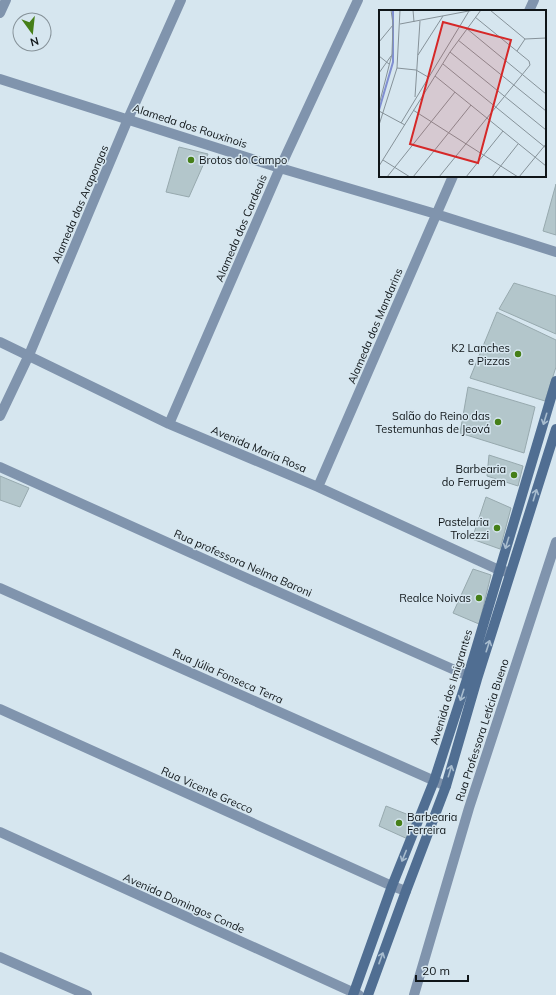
<svg xmlns="http://www.w3.org/2000/svg" width="556" height="995" font-family="Mulish,sans-serif">
	<style>
		.building { fill: #b3c6cb; stroke: #97a9ae }
		.lines { fill: none; stroke-linecap: round; stroke-linejoin: round }
		.street { stroke: #8094ad; stroke-width: 10 }
		.secondary { stroke: #506e92; stroke-width: 10 }
		.oneway { stroke: #a7bcce }
		.poi-dot { fill: #467f18; stroke: #d6e6ef; stroke-width: 1.5 }
		.labels { text-anchor: middle; stroke-width: 3; stroke-linejoin: round; paint-order: stroke }
		.street-label { font-size: 11px; fill: #0f1518; stroke: #d6e6ef }
		.poi-label { font-size: 11px; fill: #0f1518; stroke: #d6e6ef; text-anchor: end }
		.inset-river { fill: none; stroke: #808fd1; stroke-width: 2 }
		.inset-road { fill: none; stroke: #869299; stroke-width: 1 }
		.view { fill: #d62828; fill-opacity: 0.15; stroke: #d62828; stroke-width: 2 }
		.inset-edge { fill: none; stroke: #0f1518; stroke-width: 2 }
	</style>
	<rect width="100%" height="100%" fill="#d6e6ef"/>
	<path class="building" d="M179,147L208,154L189,197L166,192Z
		M556,184V235L543,231Z
		M514,283L556,296V334L499,309Z
		M497,312L556,340V367L545,401L470,378Z
		M468,387L535,407L524,453L460,433Z
		M489,455L523,466L518,486L487,476Z
		M0,476L29,488L20,507L0,500Z
		M486,497L511,508L500,549L472,539Z
		M473,569L491,575L479,624L453,613Z
		M386,806L419,819L410,840L379,826Z"/>
	<g class="lines">
		<path class="street" d="M529,11L534,0
			M0,13L6,0
			M0,79L280,168L436,214L556,252
			M0,342L169,424L318,487L499,570L508,572
			M0,416L29,355L128,119L181,0
			M169,424L280,168L358,0
			M0,467L242,576L475,679
			M318,487L453,176
			M0,588L446,786
			M0,709L392,886L406,891
			M0,832L359,995
			M0,957L87,995
			M414,995L469,808L556,542"/>
		<path class="secondary" d="M353,995L392,886L434,781L468,676L556,381
			M368,995L406,891L446,786L477,679L556,429"/>
	</g>
	<defs><path id="oneway-shaft" d="M-6 0H5M1.5-3L5.5 0L1.5 3" fill="none" stroke-width="1.6" stroke-linecap="round" stroke-linejoin="round"/></defs>
	<g class="oneway">
		<use href="#oneway-shaft" transform="translate(545 419) rotate(107)"/>
		<use href="#oneway-shaft" transform="translate(535 495) rotate(-73)"/>
		<use href="#oneway-shaft" transform="translate(507 543) rotate(107)"/>
		<use href="#oneway-shaft" transform="translate(488 646) rotate(-72)"/>
		<use href="#oneway-shaft" transform="translate(462 695) rotate(108)"/>
		<use href="#oneway-shaft" transform="translate(450 771) rotate(-73)"/>
		<use href="#oneway-shaft" transform="translate(404 856) rotate(112)"/>
		<use href="#oneway-shaft" transform="translate(381 958) rotate(-70)"/>
	</g>
	<g class="poi-dot">
		<circle cx="191" cy="160" r="4"/>
		<circle cx="518" cy="354" r="4"/>
		<circle cx="498" cy="422" r="4"/>
		<circle cx="514" cy="475" r="4"/>
		<circle cx="497" cy="528" r="4"/>
		<circle cx="479" cy="598" r="4"/>
		<circle cx="399" cy="823" r="4"/>
	</g>
	<g class="labels">
		<g class="street-label">
			<text transform="translate(190 126) rotate(18)" y="4">Alameda dos Rouxinois</text>
			<text transform="translate(80 204) rotate(-67)" y="4">Alameda das Arapongas</text>
			<text transform="translate(241 228) rotate(-67)" y="4">Alameda dos Cardeais</text>
			<text transform="translate(375 326) rotate(-67)" y="4">Alameda dos Mandarins</text>
			<text transform="translate(259 449) rotate(23)" y="4">Avenida Maria Rosa</text>
			<text transform="translate(243 563) rotate(24)" y="4">Rua professora Nelma Baroni</text>
			<text transform="translate(228 676) rotate(24)" y="4">Rua Júlia Fonseca Terra</text>
			<text transform="translate(451 687) rotate(-73)" y="4">Avenida dos Imigrantes</text>
			<text transform="translate(482 730) rotate(-72)" y="4">Rua Professora Letícia Bueno</text>
			<text transform="translate(207 790) rotate(24)" y="4">Rua Vicente Grecco</text>
			<text transform="translate(184 903) rotate(24)" y="4">Avenida Domingos Conde</text>
		</g>
		<g class="poi-label">
			<text x="199" y="164" text-anchor="start">Brotos do Campo</text>
			<text x="510" y="352">K2 Lanches<tspan x="510" dy="13">e Pizzas</tspan></text>
			<text x="490" y="420">Salão do Reino das<tspan x="490" dy="13">Testemunhas de Jeová</tspan></text>
			<text x="506" y="473">Barbearia<tspan x="506" dy="13">do Ferrugem</tspan></text>
			<text x="489" y="526">Pastelaria<tspan x="489" dy="13">Trolezzi</tspan></text>
			<text x="471" y="602">Realce Noivas</text>
			<text x="407" y="821" text-anchor="start">Barbearia<tspan x="407" dy="13">Ferreira</tspan></text>
		</g>
	</g>
	<g transform="translate(379 10)">
		<rect width="167" height="167" fill="#d6e6ef"/>
		<path class="inset-river" d="M0,100L14,52V0"/>
		<path class="inset-road" d="M34,0L35,12M111,0L146,29M21,14L95,0M87,18L167,84M146,29L167,28M79,30L167,101M0,32L14,15M138,41L146,29M71,42L167,120M39,45L64,6M0,46L10,54M64,54L167,138M18,58L37,60L49,67M0,63L12,46M56,66L167,156M36,87L41,11M0,95L13,44L14,14L12,0M34,100L139,167M0,101L26,115M22,113L90,1M0,115L18,58L21,0M4,150L31,167M0,156L71,42L102,0M8,167L76,82M34,167L92,95M60,167L151,55L150,51L96,7M87,167L124,121M113,167L139,134M140,167L167,134"/>
		<path class="view" d="M64,12L132,30L99,153L31,134Z"/>
		<rect width="167" height="167" class="inset-edge"/>
	</g>
	<g transform="translate(32 32) rotate(165)"><circle r="19" fill="#d6e6ef" stroke="#869299"/>
	<path d="M0-3L7 15L0 10L-7 15Z" fill="#467f18"/>
	<text y="-6" font-size="11" font-weight="bold" text-anchor="middle" fill="#0f1518">N</text>
	</g>
	<path d="M416 975v6h52v-6" fill="none" stroke="#0f1518" stroke-width="2"/>
	<text x="422" y="975" font-size="12" fill="#0f1518" stroke="#d6e6ef" stroke-width="3" paint-order="stroke">20 m</text>
</svg>
